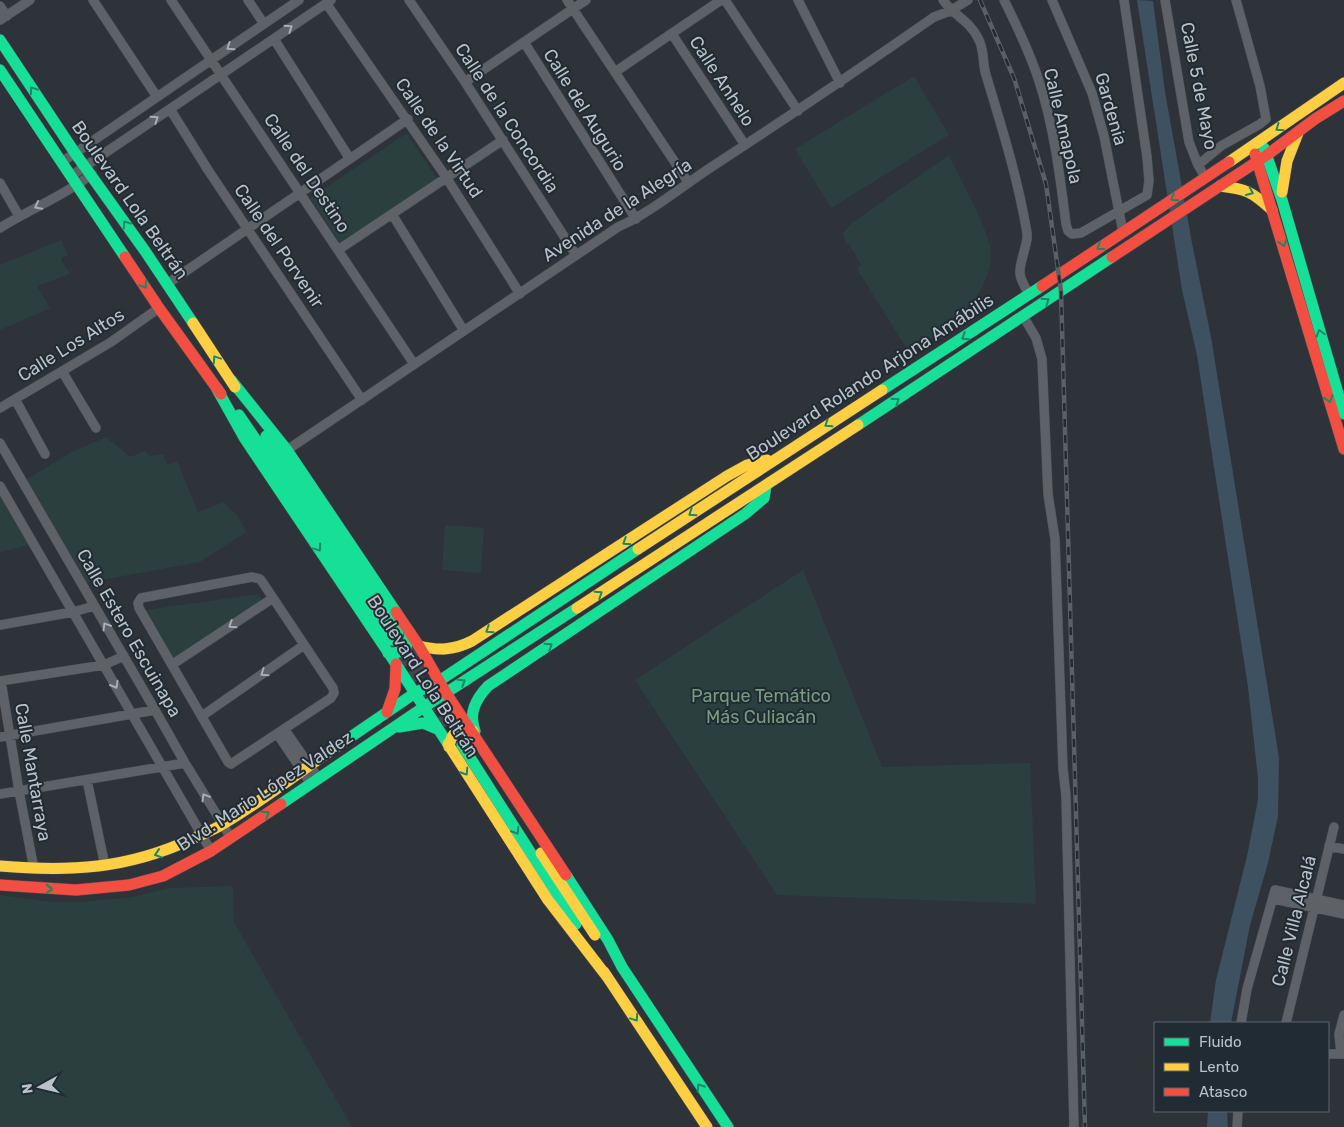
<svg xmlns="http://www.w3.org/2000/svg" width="1344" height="1127" font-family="Rubik,sans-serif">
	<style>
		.green { fill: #2b3f3f }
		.water { fill: #3e5161 }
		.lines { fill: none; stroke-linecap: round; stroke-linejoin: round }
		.secondary-tunnel { stroke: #42484f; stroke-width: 12; stroke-dasharray: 12 6; stroke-linecap: butt }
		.street-casing { stroke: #4b4f54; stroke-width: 10 }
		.fast-casing { stroke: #4b4f54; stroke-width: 12 }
		.slow-casing { stroke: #4b4f54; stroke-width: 12 }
		.jam-casing { stroke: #4b4f54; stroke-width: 12 }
		.street { stroke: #5e6267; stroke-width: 9 }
		.fast { stroke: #16e098; stroke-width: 11 }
		.slow { stroke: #ffcf43; stroke-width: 11 }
		.jam { stroke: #f24e42; stroke-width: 11 }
		.rail-casing { stroke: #5c6065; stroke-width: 4.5 }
		.rail { stroke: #212b33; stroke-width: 2.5; stroke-dasharray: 8; stroke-linecap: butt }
		.oneway { stroke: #a7aeb5 }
		.oneway2 { stroke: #1c8666 }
		.labels { text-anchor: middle; stroke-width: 4; stroke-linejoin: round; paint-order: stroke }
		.street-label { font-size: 18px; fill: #b9c1c9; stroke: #212b33 }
		.park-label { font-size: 18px; fill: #799c7e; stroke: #212b33 }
	</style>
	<rect width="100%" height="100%" fill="#2d3339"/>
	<path class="green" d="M914,76L949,135L831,208L795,149Z
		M407,133L438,180L342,246L310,198Z
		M949,155C959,177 991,232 991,254C991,275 978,300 962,314C946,329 927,341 910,354L857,269L861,265L849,244L846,245L843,233L852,223Z
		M61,240L68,255L61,259L70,274L37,286L50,308L0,330V265Z
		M106,437L130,457L145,451L149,456L163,454L167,465L177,461L198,512L224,502L237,515L246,532L200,562L85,583L27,479L72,452Z
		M0,489L29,545L0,552Z
		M445,525L484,528L481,573L442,570Z
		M803,570L882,767L1030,763L1036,904L777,895L635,680Z
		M259,594L264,604L174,661L145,610Z
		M233,886L234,922L352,1127H0V895L51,902H81L132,897L169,888Z"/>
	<path class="water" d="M1137,0L1153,1L1165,92L1192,243L1211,337L1279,758L1278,816L1268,863L1250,925L1231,1023H1210L1216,980L1247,856L1258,800V778L1248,687L1214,467L1197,355L1182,290Z
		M1208,1111H1227L1228,1127H1207Z"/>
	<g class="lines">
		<path class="secondary-tunnel" d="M398,633L469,741
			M392,640L451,729"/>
		<defs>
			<path id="street" d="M93,0L157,97
				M171,0L414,364
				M248,0L264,24
				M409,0L465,82L576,255
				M567,0L688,182
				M725,0L798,111
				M798,0L840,83
				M943,0C954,16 969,20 978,38C985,50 982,63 986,75C1002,128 1018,179 1027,233C1028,238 1026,243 1025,248C1019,271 1016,273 1029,294
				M1004,0C1017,26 1030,53 1039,81C1054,127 1060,176 1066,224L1068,231L1072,234L1081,233L1147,195L1149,181L1147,157L1124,0
				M1052,0L1092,93L1104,136L1123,232
				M1165,0L1189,142L1198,165L1205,177
				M326,3L446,177L520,294
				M0,6L7,16
				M0,20L30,0
				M672,34L745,145
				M274,39L350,159
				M524,42L636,219
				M615,72L721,0
				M465,82L586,0
				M170,109L208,170L362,400
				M62,162L299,0
				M1198,165L1221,146L1260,124L1266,119L1260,86L1236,0
				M71,176L331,0
				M0,183L19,216
				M392,214L464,331
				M0,228C30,209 64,196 92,174
				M338,250L503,140
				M167,284L408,119
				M1023,316L1036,338L1042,359L1048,494L1055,539L1063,769L1066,796L1074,1127
				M62,371L96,428
				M15,399L45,454
				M0,408L111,342L159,308
				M0,443L155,710L185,763L231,838
				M287,450L618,227C652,212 682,186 713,166C788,117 861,68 934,17L950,11L968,0
				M0,486L211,851
				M252,577L260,579L263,583L333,688L334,693L331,698L231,764L228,762L139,608L138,603L141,598Z
				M0,625L73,612L94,606
				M173,664L273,598
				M0,681L104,665L124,656
				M1,681L19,791L34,869
				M202,716L304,645
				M285,730L319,779
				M278,735L311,784
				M0,737L155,710
				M87,780L105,866
				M0,794L185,763
				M1329,846L1344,849
				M1274,899L1344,914
				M1241,1023L1247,989L1275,890L1344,905
				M1286,1023L1334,827
				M1328,1054H1344
				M1341,1054L1339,1034L1344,1015
				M1237,1127L1238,1111"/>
			<path id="fast" d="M0,40L75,153L145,251L193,323
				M0,70L125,257
				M1264,148L1282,200L1344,414
				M231,380L287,450L396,612
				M217,389L245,439L396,664L448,744
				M882,390L1042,286
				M239,415L392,640
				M858,425L1112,257
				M266,436L398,633
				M388,653C404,654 408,648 410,633
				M399,727L423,723L437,729
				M475,731C468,713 476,699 488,686L745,514L764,498L766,486
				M462,745L576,924
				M336,747L415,693L439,681L638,549
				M281,804L424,707L577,608
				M566,875L608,940L622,967L728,1127"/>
			<path id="slow" d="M1229,162L1344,83
				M1220,186C1247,189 1252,192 1272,210
				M1282,192L1287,161L1298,133
				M193,323L235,387
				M638,549L882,390
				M577,608L858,425
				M419,646C439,651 454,650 472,641L727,476L747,465L767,460
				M448,744L548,900L608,978
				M449,747C451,732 459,728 473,731
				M541,853L595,935
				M0,866C70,872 127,869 192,839C202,834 214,830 223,824C262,801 298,773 336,747
				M604,972L707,1127"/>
			<path id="jam" d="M1255,154L1344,449
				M125,257L159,308L221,394
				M1112,257L1267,155L1315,119L1344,101
				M1042,286L1229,162
				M396,612L419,646L446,693L566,875
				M387,712L395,689L396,664
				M0,885L76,890L129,885L163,876L211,851L281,804"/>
		</defs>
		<use href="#street" class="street-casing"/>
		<use href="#fast" class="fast-casing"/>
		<use href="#slow" class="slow-casing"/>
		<use href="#jam" class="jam-casing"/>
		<use href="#street" class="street"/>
		<use href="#fast" class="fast"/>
		<use href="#slow" class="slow"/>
		<use href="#jam" class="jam"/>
		<defs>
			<path id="rail" d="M980,0L1014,78L1046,184L1061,291L1085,1127"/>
		</defs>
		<use href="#rail" class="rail-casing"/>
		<use href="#rail" class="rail"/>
	</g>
	<defs><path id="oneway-chevron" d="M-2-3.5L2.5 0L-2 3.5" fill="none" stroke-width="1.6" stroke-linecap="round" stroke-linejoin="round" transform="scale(1.25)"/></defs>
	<g class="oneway">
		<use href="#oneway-chevron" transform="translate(289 28) rotate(-34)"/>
		<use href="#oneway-chevron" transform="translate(230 47) rotate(146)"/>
		<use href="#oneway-chevron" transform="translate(155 119) rotate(-34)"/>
		<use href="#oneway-chevron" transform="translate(38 206) rotate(152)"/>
		<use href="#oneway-chevron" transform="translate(232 625) rotate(147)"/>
		<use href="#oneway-chevron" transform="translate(106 626) rotate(-121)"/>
		<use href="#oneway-chevron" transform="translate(264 673) rotate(146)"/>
		<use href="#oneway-chevron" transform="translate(115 685) rotate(60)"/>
		<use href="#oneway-chevron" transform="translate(205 797) rotate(-121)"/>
	</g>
	<g class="oneway2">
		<use href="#oneway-chevron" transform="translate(33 90) rotate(-124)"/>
		<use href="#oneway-chevron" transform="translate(1279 128) rotate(145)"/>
		<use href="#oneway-chevron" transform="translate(1250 192) rotate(25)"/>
		<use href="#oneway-chevron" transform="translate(1174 198) rotate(147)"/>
		<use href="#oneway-chevron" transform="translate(126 224) rotate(-124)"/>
		<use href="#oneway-chevron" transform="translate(1283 243) rotate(74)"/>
		<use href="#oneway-chevron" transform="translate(1100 247) rotate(147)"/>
		<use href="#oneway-chevron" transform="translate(144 285) rotate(57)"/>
		<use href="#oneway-chevron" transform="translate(1046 301) rotate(-34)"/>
		<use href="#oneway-chevron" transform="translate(1320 333) rotate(-106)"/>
		<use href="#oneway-chevron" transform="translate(965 337) rotate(147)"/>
		<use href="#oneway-chevron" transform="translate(216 359) rotate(-124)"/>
		<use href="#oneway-chevron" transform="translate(1329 399) rotate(73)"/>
		<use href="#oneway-chevron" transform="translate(896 401) rotate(-34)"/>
		<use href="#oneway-chevron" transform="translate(828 424) rotate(147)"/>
		<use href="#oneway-chevron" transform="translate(692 513) rotate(146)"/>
		<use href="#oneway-chevron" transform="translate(626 542) rotate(147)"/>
		<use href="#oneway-chevron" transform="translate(318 548) rotate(56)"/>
		<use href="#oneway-chevron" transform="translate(599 594) rotate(-33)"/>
		<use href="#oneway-chevron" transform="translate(489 630) rotate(147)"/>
		<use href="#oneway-chevron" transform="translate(549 646) rotate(-34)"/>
		<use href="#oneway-chevron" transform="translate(462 682) rotate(-33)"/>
		<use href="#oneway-chevron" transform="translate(465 772) rotate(57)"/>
		<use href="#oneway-chevron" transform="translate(266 814) rotate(-34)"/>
		<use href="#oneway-chevron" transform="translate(516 831) rotate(58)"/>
		<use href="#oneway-chevron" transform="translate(158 854) rotate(162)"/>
		<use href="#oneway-chevron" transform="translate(49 889) rotate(2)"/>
		<use href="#oneway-chevron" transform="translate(635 1018) rotate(56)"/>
		<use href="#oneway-chevron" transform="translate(700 1087) rotate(-123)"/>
	</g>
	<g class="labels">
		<g class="street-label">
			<text transform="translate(722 81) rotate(57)" y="6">Calle Anhelo</text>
			<text transform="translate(1199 86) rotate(79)" y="6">Calle 5 de Mayo</text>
			<text transform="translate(1111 109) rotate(74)" y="6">Gardenia</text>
			<text transform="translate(585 110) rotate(58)" y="6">Calle del Augurio</text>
			<text transform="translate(507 118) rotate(57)" y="6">Calle de la Concordia</text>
			<text transform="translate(1063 126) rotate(77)" y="6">Calle Amapola</text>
			<text transform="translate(439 138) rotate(56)" y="6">Calle de la Virtud</text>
			<text transform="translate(307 173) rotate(56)" y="6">Calle del Destino</text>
			<text transform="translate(130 200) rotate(55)" y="6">Boulevard Lola Beltrán</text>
			<text transform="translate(617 210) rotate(-33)" y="6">Avenida de la Alegría</text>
			<text transform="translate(279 246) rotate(56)" y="6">Calle del Porvenir</text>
			<text transform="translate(71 345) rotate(-32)" y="6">Calle Los Altos</text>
			<text transform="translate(870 377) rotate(-33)" y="6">Boulevard Rolando Arjona Amábilis</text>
			<text transform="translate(129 633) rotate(60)" y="6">Calle Estero Escuinapa</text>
			<text transform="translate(423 676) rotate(57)" y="6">Boulevard Lola Beltrán</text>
			<text transform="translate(33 772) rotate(80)" y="6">Calle Mantarraya</text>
			<text transform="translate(265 791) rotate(-33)" y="6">Blvd. Mario López Valdez</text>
			<text transform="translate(1294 921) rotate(-76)" y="6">Calle Villa Alcalá</text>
		</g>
		<g class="park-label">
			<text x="761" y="702">Parque Temático<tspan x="761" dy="21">Más Culiacán</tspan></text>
		</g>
	</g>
	<rect x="1154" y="1022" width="175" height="90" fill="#212b33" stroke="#5e676f"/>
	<rect x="1164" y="1038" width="25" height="8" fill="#16e098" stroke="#5e676f"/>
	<text x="1199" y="1047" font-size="15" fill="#b9c1c9">Fluido</text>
	<rect x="1164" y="1063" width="25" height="8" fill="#ffcf43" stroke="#5e676f"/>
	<text x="1199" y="1072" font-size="15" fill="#b9c1c9">Lento</text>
	<rect x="1164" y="1088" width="25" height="8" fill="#f24e42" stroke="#5e676f"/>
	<text x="1199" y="1097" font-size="15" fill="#b9c1c9">Atasco</text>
	<g transform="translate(40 1087) rotate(262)" stroke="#212b33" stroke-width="4" paint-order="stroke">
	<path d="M0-4L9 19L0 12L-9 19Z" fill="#b9c1c9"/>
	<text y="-8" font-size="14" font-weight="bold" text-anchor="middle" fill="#b9c1c9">N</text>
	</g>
</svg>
